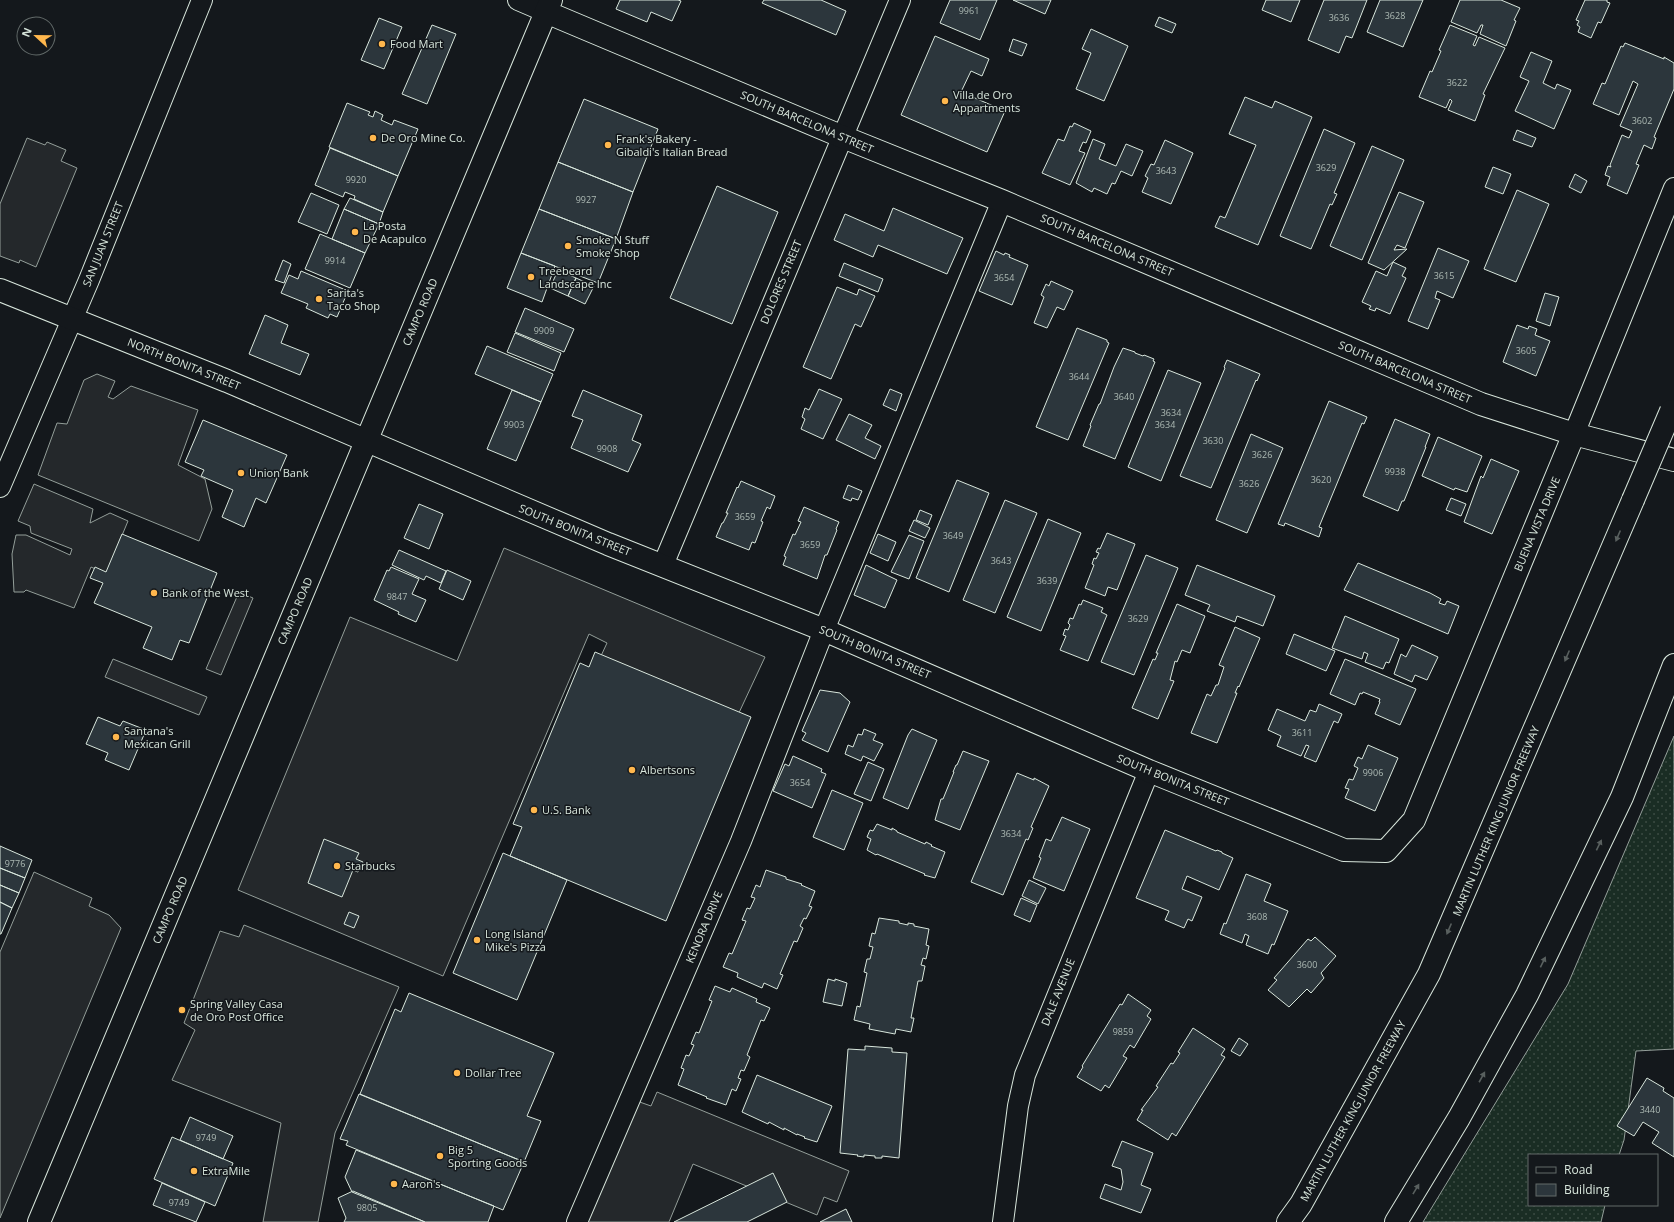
<svg xmlns="http://www.w3.org/2000/svg" width="1674" height="1222" font-family="'Open Sans',sans-serif">
	<style>
		.grass { fill: url(#grass-dots); stroke: #939e99 }
		.parking { fill: #24282b; stroke: #939e99 }
		.building { fill: #2c363c; stroke: #d8e6dc }
		.lines { fill: none; stroke-linecap: round; stroke-linejoin: round }
		.street-casing { stroke: #d8e6dc; stroke-width: 22 }
		.secondary-casing { stroke: #d8e6dc; stroke-width: 24 }
		.highway-casing { stroke: #d8e6dc; stroke-width: 24 }
		.street { stroke: #14181c; stroke-width: 20 }
		.secondary { stroke: #14181c; stroke-width: 22 }
		.highway { stroke: #14181c; stroke-width: 22 }
		.highway-bridge-casing { stroke: #d8e6dc; stroke-width: 24; stroke-linecap: butt }
		.highway-bridge { stroke: #14181c; stroke-width: 22 }
		.oneway { fill: #59605f }
		.poi-dot { fill: #ffb74d; stroke: #14181c; stroke-width: 1.5 }
		.labels { text-anchor: middle; stroke-width: 3; stroke-linejoin: round; paint-order: stroke }
		.number-label { font-size: 9px; fill: #adbab4 }
		.poi-label { font-size: 11px; fill: #d8e6dc; stroke: #14181c; text-anchor: start }
		.street-label { font-size: 11px; fill: #d8e6dc; stroke: #14181c }
	</style>
	<defs>
		<pattern id="grass-dots" width="8" height="8" patternUnits="userSpaceOnUse"><rect width="8" height="8" fill="#1a2d24"/><path d="M2 2h.1M6 6h.1" fill="none" stroke="#3b4b43" stroke-width="1.8" stroke-linecap="round"/></pattern>
	</defs>
	<rect width="100%" height="100%" fill="#14181c"/>
	<path class="grass" d="M1674,736V1049L1636,1051L1624,1140L1619,1155H1529V1205H1605L1601,1222H1423L1568,984Z"/>
	<path class="parking" d="M27,138L45,145L47,142L66,150L61,161L77,168L36,267L20,260L19,263L0,256V204Z
		M97,374L115,381L108,397L113,399L131,386L198,410L178,465L205,479L212,509L199,541L38,475L57,423L67,424L84,380Z
		M34,484L93,509L90,523L110,513L128,521L106,574L91,567L74,608L26,590L24,592H14L12,554L16,535H26L70,555L72,549L31,533L30,526L18,521Z
		M504,548L765,657L737,717L600,658L607,643L589,634L443,976L238,890L350,617L457,661Z
		M239,592L253,598L221,675L206,669Z
		M113,659L207,697L199,715L105,677Z
		M34,872L92,898L89,906L109,915L121,928L0,1218V952Z
		M244,925L399,987L335,1133L318,1222H263L281,1123L172,1080L195,1030L184,1023L220,931L239,937Z
		M657,1092L849,1171L837,1202L824,1197L817,1215L693,1164L669,1222H583L634,1100L651,1106Z"/>
	<path class="building" d="M620,0H678L681,1L672,21L651,12L647,22L616,9Z
		M764,0H821L846,11L836,35L762,3Z
		M950,0H997L980,40L940,23Z
		M1013,0H1051L1045,14Z
		M1266,0H1300L1291,22L1262,10Z
		M1324,0H1367L1352,38L1346,36L1339,53L1308,40Z
		M1380,0H1423L1403,47L1367,32Z
		M1460,0H1501L1520,8L1514,20L1516,21L1506,46L1480,34L1483,25H1481L1477,33L1451,22Z
		M1585,0H1607V2L1610,3L1601,23L1598,22L1591,38L1578,32L1580,27L1577,25L1579,21L1576,20Z
		M1159,17L1176,24L1172,33L1155,26Z
		M379,18L402,27L384,69L361,60Z
		M432,25L456,34L427,104L402,94Z
		M1450,25L1477,36L1473,45L1475,46L1479,37L1505,48L1483,94L1485,95L1475,121L1448,110L1452,101L1450,99L1446,108L1419,97L1430,71L1432,72L1441,51L1439,50Z
		M1091,29L1128,46L1104,101L1076,89L1091,53L1082,49Z
		M935,36L989,59L982,76L971,71L961,92L1005,111L987,152L901,115Z
		M1013,39L1027,44L1022,56L1009,51Z
		M1625,43L1664,59V57L1674,63V89L1654,137L1656,138L1652,149L1644,145L1636,164L1639,165L1627,194L1607,185L1610,177L1605,175L1608,166L1611,167L1610,165L1622,135L1629,138L1632,131L1620,126L1638,84L1633,81L1619,115L1593,104L1602,83L1605,84L1621,46L1623,47Z
		M1531,52L1552,61L1543,83L1555,89L1557,84L1571,90L1554,129L1515,111L1529,81L1520,77Z
		M1245,97L1272,108L1275,101L1312,117L1258,245L1215,227L1220,216L1225,218L1256,145L1229,134Z
		M584,99L658,129L633,192L558,162Z
		M347,103L370,112L368,115L373,117L375,111L383,115L381,120L392,125L394,120L418,129L398,176L329,147Z
		M1074,123L1091,131L1086,143L1083,142L1079,151L1085,153L1070,185L1042,173L1058,139L1064,141L1070,126L1072,127Z
		M1324,129L1355,143L1334,193L1337,194L1332,205L1330,204L1311,249L1280,236Z
		M1517,130L1536,138L1532,147L1513,140Z
		M1093,139L1105,144L1099,159L1116,166L1126,144L1143,151L1132,176L1121,171L1115,184L1112,183L1107,194L1094,188L1092,192L1076,183Z
		M1165,140L1193,153L1171,204L1142,192L1148,178L1145,176L1151,164L1154,165Z
		M1372,146L1404,160L1362,260L1330,246Z
		M330,148L398,176L383,212L354,199L355,196L345,192L343,197L315,185Z
		M558,162L633,192L616,239L539,209Z
		M1493,167L1511,174L1503,194L1485,187Z
		M1575,174L1587,181L1581,193L1569,187Z
		M717,186L778,212L732,324L670,298Z
		M1517,190L1549,204L1516,282L1484,269Z
		M1399,192L1424,202L1405,248L1397,245L1394,250L1407,249L1384,270L1368,263Z
		M311,193L339,205L327,234L298,222Z
		M350,198L383,212L379,224L344,209Z
		M893,208L963,238L947,274L878,245L873,257L834,240L845,214L884,231Z
		M344,209L379,224L365,253L332,239Z
		M539,209L616,239L598,283L521,253Z
		M320,234L365,253L350,288L305,269Z
		M1438,248L1469,261L1453,298L1437,291L1435,298L1440,300L1428,329L1408,321Z
		M996,251L1004,255L1005,253L1010,255L1009,257L1028,265L1012,305L979,291Z
		M521,253L555,266L542,302L507,288Z
		M283,260L291,264L284,283L275,280Z
		M1393,262L1406,268L1402,276L1406,278L1390,314L1376,308L1375,311L1369,309L1371,306L1362,302L1376,271L1387,276Z
		M844,263L883,279L878,292L839,276Z
		M558,270L576,278L568,296L550,288Z
		M301,271L348,291L337,317L330,314L328,318L306,308L308,304L281,293L289,275L298,279Z
		M576,278L594,286L585,304L568,296Z
		M1051,281L1073,291L1064,310L1057,307L1047,328L1034,323L1044,297L1041,295L1046,284L1049,286Z
		M837,287L857,295L859,289L875,296L861,327L855,324L831,379L803,367Z
		M1545,293L1559,297L1550,326L1536,321Z
		M525,308L574,329L564,352L515,332Z
		M265,315L288,325L281,343L309,354L300,375L249,354Z
		M1517,325L1528,329L1529,326L1537,329L1535,335L1550,341L1536,376L1503,362Z
		M1077,328L1107,340V342L1109,343L1068,440L1036,427Z
		M515,333L561,353L554,371L507,352Z
		M487,346L553,374L541,402L475,374Z
		M1123,348L1135,352V353L1143,356L1144,355L1154,359L1153,361L1155,362L1115,459L1083,446L1091,426L1090,425L1099,404H1100L1114,367Z
		M1227,360L1260,374L1257,381L1256,380L1211,488L1180,476L1225,368L1224,367Z
		M1168,370L1201,383L1161,481L1128,467Z
		M819,389L842,399L823,439L801,429L805,419L802,417L805,408L809,410Z
		M890,389L902,394L896,411L883,405Z
		M512,390L541,402L516,461L487,449Z
		M583,390L642,415L632,440L641,444L628,472L571,448L583,420L572,416Z
		M1329,401L1367,417L1364,424L1362,423L1319,527L1322,528L1319,537L1285,523L1284,526L1278,524Z
		M849,414L872,425L865,438L881,446L875,459L836,440Z
		M1395,419L1430,434L1425,447H1426L1404,501H1402L1398,511L1363,496Z
		M203,420L287,455L266,503L256,498L244,527L222,517L233,490L201,476L204,470L185,462Z
		M1251,434L1283,448L1247,533L1216,520Z
		M1438,437L1482,456L1467,492L1455,488L1454,490L1422,476Z
		M1491,459L1519,471L1492,534L1464,522L1481,476L1483,478Z
		M957,480L989,493L949,592L916,578Z
		M741,481L775,496L770,509L767,507L761,521L763,522L755,543L752,542L749,550L716,537L722,523H723L728,513H726L737,487L738,488Z
		M848,485L862,491L858,500L852,498L851,501L843,498Z
		M1451,498L1466,504L1461,516L1446,510Z
		M1005,500L1037,513L995,613L963,600Z
		M419,504L443,514L429,549L404,538Z
		M804,507L839,522L836,529L837,530L827,555H825L817,579L783,565L786,557L784,556L793,534L795,535L801,522L798,521Z
		M920,510L932,515L928,525L916,520Z
		M1048,519L1081,533L1041,631L1007,617Z
		M914,520L930,528L925,538L909,531Z
		M1107,533L1135,544L1117,590L1108,587L1105,596L1085,588L1094,565L1092,564L1094,558L1096,559L1099,553L1096,552L1098,548L1100,549Z
		M122,534L217,573L189,643L180,640L172,660L143,648L152,627L94,603L103,583L90,578L95,567L106,572Z
		M878,534L896,542L888,561L870,553Z
		M909,535L924,541L909,579L891,572Z
		M399,550L446,571L441,583L426,576L424,580L392,565Z
		M1146,555L1178,568L1134,675L1101,662Z
		M1358,563L1430,593L1441,599L1439,603L1445,605L1447,601L1459,606L1448,634L1344,590Z
		M866,565L897,580L885,608L854,595Z
		M1197,565L1275,596L1263,626L1237,616L1235,622L1207,611L1210,605L1185,595Z
		M391,567L419,579L412,594L426,600L416,622L398,614L399,612L374,600L387,570L389,571Z
		M447,570L471,581L463,600L439,589Z
		M1083,600L1103,608L1101,612L1107,615L1088,661L1060,650L1066,636L1063,635L1065,629L1068,630L1070,625L1068,623L1070,618L1073,619L1079,604L1081,605Z
		M1177,604L1205,616L1190,653L1182,650L1177,662L1175,661L1170,680L1174,681L1158,719L1132,708L1153,659L1155,660L1158,653H1156Z
		M1345,616L1399,639L1389,663L1386,662L1383,669L1365,662L1368,654L1364,652L1362,659L1332,648Z
		M1235,627L1260,638L1239,687L1238,686L1235,693H1237L1217,743L1191,733L1207,694L1211,696L1216,685H1218L1224,667L1219,665Z
		M1294,634L1335,651L1326,671L1286,654Z
		M1412,645L1438,657L1427,680L1415,675L1412,682L1394,674L1401,654L1406,657Z
		M595,652L751,717L666,921L510,856L522,827L513,824L580,663L589,667Z
		M1345,659L1416,689L1400,725L1375,714L1380,702H1379L1380,699L1363,692L1362,694L1360,693L1355,705L1330,694Z
		M820,690L840,693L850,702L828,752L802,740L806,733L802,731Z
		M1319,704L1342,714L1338,723L1334,721L1316,762L1304,757L1309,746L1306,745L1301,756L1277,746L1281,736L1268,730L1277,709L1305,721L1310,710L1316,712Z
		M98,717L120,726L123,721L146,730L129,770L105,760L108,753L86,744Z
		M864,729L876,734L873,740L883,744L874,761L863,756L861,761L845,754L848,745L853,747L858,734L862,735Z
		M912,729L937,740L908,809L883,798L908,735Z
		M1368,745L1398,758L1375,811L1345,798L1349,789L1345,788L1349,779L1353,780L1358,768L1354,766L1358,757L1362,759Z
		M963,751L989,761L960,830L935,820L941,799H943L954,772H953L956,765H957Z
		M793,756L822,769L821,772L826,774L812,808L773,791L785,764L789,766Z
		M868,762L884,769L871,801L854,794Z
		M1017,773L1034,780V778L1049,786L1031,827L1033,828L1028,840L1026,839L1003,895L971,882Z
		M832,790L863,803L844,850L813,837Z
		M1062,817L1090,829L1064,891L1033,878L1041,858L1039,857L1046,839L1051,841Z
		M877,824L892,830V828L897,831V832L925,844L926,842L932,845L931,846L945,852L935,878L924,875L925,874L877,854L876,855L867,850L871,839L867,837L870,830L873,831Z
		M1165,830L1216,851L1217,850L1222,852V853L1233,858L1219,890L1187,876L1182,889L1202,897L1192,921L1188,919L1184,928L1165,920L1169,911L1136,898Z
		M324,839L359,853L356,859L363,862L358,872L353,870L342,897L308,883Z
		M0,846L32,860L25,878L0,868Z
		M503,853L567,880L517,1000L453,973Z
		M0,868L25,878L19,893L0,885Z
		M766,870L786,877V879L802,884L801,885L815,891L809,906L812,907L806,919L804,918L800,926L803,928L797,942L794,941L780,974L783,975L777,989L764,983L762,988L737,977L738,973L723,967L729,953L732,954L746,921L742,920L747,908L750,909L755,898L751,897L756,885L760,887Z
		M1246,874L1271,884L1264,901L1288,911L1274,945L1272,944L1268,954L1246,945L1249,936L1245,934L1242,943L1220,934L1224,923L1226,924Z
		M1029,880L1046,888L1038,904L1022,896Z
		M0,885L19,893L12,908L0,902Z
		M1021,898L1037,905L1030,922L1014,915Z
		M0,902L12,908L1,934H0Z
		M349,912L359,916L354,928L344,924Z
		M879,918L899,921V923L908,925V923L914,924V926L929,929L926,945L929,946L926,959L923,958L921,965L925,966L922,981H918L911,1018H914L911,1032L896,1029L895,1034L869,1029L870,1024L854,1020L857,1006L860,1007L867,973L864,972L867,959H870L873,947L869,946L872,933L875,934Z
		M1315,937L1336,956L1321,973L1324,978L1311,993L1307,989L1289,1007L1268,990L1277,980L1274,978L1308,939L1311,941Z
		M828,979L835,981V979L847,983L842,1006L823,1002Z
		M715,986L730,992L732,988L757,999L756,1002L770,1008L764,1021L761,1020L747,1055L750,1057L744,1071L741,1070L738,1078L741,1079L736,1091L732,1089L726,1105L706,1098L707,1097L678,1085L684,1069L681,1068L686,1055L689,1056L694,1045L691,1044L696,1032L699,1033L712,1001L709,1000Z
		M409,993L554,1053L527,1116L541,1121L524,1162L360,1094L395,1009L401,1012Z
		M1128,994L1151,1010L1147,1016L1151,1019L1134,1048L1130,1045L1123,1056L1127,1058L1109,1088L1105,1085L1101,1091L1077,1077L1083,1067L1082,1066L1120,1004L1122,1005Z
		M1193,1028L1225,1049L1221,1055L1225,1057L1176,1136L1172,1133L1168,1140L1137,1120L1143,1110H1141L1158,1087L1156,1086L1171,1063L1173,1064L1180,1053L1178,1052Z
		M1239,1038L1248,1044L1240,1056L1231,1051Z
		M865,1046L892,1048V1052L907,1053L899,1158L882,1156V1158H875V1156L864,1155V1157L857,1156L858,1155L840,1153L848,1049L865,1050Z
		M757,1075L832,1106L817,1142L804,1138L805,1137L797,1134V1135L784,1128V1130L769,1122L768,1124L742,1112Z
		M1647,1078L1664,1088L1663,1091L1674,1098V1157L1652,1143L1659,1132L1643,1122L1634,1136L1617,1126Z
		M359,1094L524,1162L503,1210L346,1145L348,1141L340,1139Z
		M190,1117L233,1136L223,1159L180,1140Z
		M172,1137L233,1163L215,1206L154,1179Z
		M1122,1141L1153,1153L1141,1185L1151,1189L1141,1213L1100,1198L1105,1184L1121,1190L1123,1182L1121,1169L1112,1166Z
		M356,1150L494,1206L488,1222H425L352,1192L345,1177Z
		M773,1173L787,1202L747,1222H674Z
		M162,1183L205,1202L196,1222L153,1205Z
		M353,1191L425,1222H344L346,1218L338,1198Z
		M846,1209L852,1222H820Z"/>
	<g class="lines">
		<defs>
			<path id="street" d="M518,0L546,12
				M1574,434L1674,188
				M0,487L89,280L202,0
				M663,565L900,0
				M577,1222L741,841L824,630L1002,201
				M1003,1222L1018,1106L1025,1075L1149,771"/>
			<path id="secondary" d="M546,12L843,137L1002,201L1481,404L1574,434L1674,460
				M0,290L227,381L608,544L824,630L1149,771L1344,850L1386,851L1414,820L1574,434
				M39,1222L551,0"/>
			<path id="highway" d="M1288,1222L1301,1204L1429,974L1633,500
				M1396,1222L1459,1118L1527,995L1622,797L1674,665"/>
		</defs>
		<use href="#street" class="street-casing"/>
		<use href="#secondary" class="secondary-casing"/>
		<use href="#highway" class="highway-casing"/>
		<use href="#street" class="street"/>
		<use href="#secondary" class="secondary"/>
		<use href="#highway" class="highway"/>
		<defs>
			<path id="highway-bridge" d="M1633,500L1671,411"/>
		</defs>
		<use href="#highway-bridge" class="highway-bridge-casing"/>
		<use href="#highway-bridge" class="highway-bridge"/>
	</g>
	<defs><path id="oneway-solid" d="M-6-.8H1V-3.2L6.5 0L1 3.2V.8H-6Z"/></defs>
	<g class="oneway">
		<use href="#oneway-solid" transform="translate(1618 536) rotate(113)"/>
		<use href="#oneway-solid" transform="translate(1567 656) rotate(113)"/>
		<use href="#oneway-solid" transform="translate(1599 845) rotate(-64)"/>
		<use href="#oneway-solid" transform="translate(1449 929) rotate(113)"/>
		<use href="#oneway-solid" transform="translate(1543 962) rotate(-64)"/>
		<use href="#oneway-solid" transform="translate(1482 1077) rotate(-61)"/>
		<use href="#oneway-solid" transform="translate(1416 1189) rotate(-59)"/>
	</g>
	<g class="poi-dot">
		<circle cx="382" cy="44" r="4"/>
		<circle cx="945" cy="101" r="4"/>
		<circle cx="373" cy="138" r="4"/>
		<circle cx="608" cy="145" r="4"/>
		<circle cx="355" cy="232" r="4"/>
		<circle cx="568" cy="246" r="4"/>
		<circle cx="531" cy="277" r="4"/>
		<circle cx="319" cy="299" r="4"/>
		<circle cx="241" cy="473" r="4"/>
		<circle cx="154" cy="593" r="4"/>
		<circle cx="116" cy="737" r="4"/>
		<circle cx="632" cy="770" r="4"/>
		<circle cx="534" cy="810" r="4"/>
		<circle cx="337" cy="866" r="4"/>
		<circle cx="477" cy="940" r="4"/>
		<circle cx="182" cy="1010" r="4"/>
		<circle cx="457" cy="1073" r="4"/>
		<circle cx="440" cy="1156" r="4"/>
		<circle cx="194" cy="1171" r="4"/>
		<circle cx="394" cy="1184" r="4"/>
	</g>
	<g class="labels">
		<g class="number-label">
			<text x="969" y="14">9961</text>
			<text x="1395" y="19">3628</text>
			<text x="1339" y="21">3636</text>
			<text x="1457" y="86">3622</text>
			<text x="1642" y="124">3602</text>
			<text x="1326" y="171">3629</text>
			<text x="1166" y="174">3643</text>
			<text x="356" y="183">9920</text>
			<text x="586" y="203">9927</text>
			<text x="335" y="264">9914</text>
			<text x="1444" y="279">3615</text>
			<text x="1004" y="281">3654</text>
			<text x="544" y="334">9909</text>
			<text x="1526" y="354">3605</text>
			<text x="1079" y="380">3644</text>
			<text x="1124" y="400">3640</text>
			<text x="1171" y="416">3634</text>
			<text x="514" y="428">9903</text>
			<text x="1165" y="428">3634</text>
			<text x="1213" y="444">3630</text>
			<text x="607" y="452">9908</text>
			<text x="1262" y="458">3626</text>
			<text x="1395" y="475">9938</text>
			<text x="1321" y="483">3620</text>
			<text x="1249" y="487">3626</text>
			<text x="745" y="520">3659</text>
			<text x="953" y="539">3649</text>
			<text x="810" y="548">3659</text>
			<text x="1001" y="564">3643</text>
			<text x="1047" y="584">3639</text>
			<text x="397" y="600">9847</text>
			<text x="1138" y="622">3629</text>
			<text x="1302" y="736">3611</text>
			<text x="1373" y="776">9906</text>
			<text x="800" y="786">3654</text>
			<text x="1011" y="837">3634</text>
			<text x="15" y="867">9776</text>
			<text x="1257" y="920">3608</text>
			<text x="1307" y="968">3600</text>
			<text x="1123" y="1035">9859</text>
			<text x="1650" y="1113">3440</text>
			<text x="206" y="1141">9749</text>
			<text x="179" y="1206">9749</text>
			<text x="367" y="1211">9805</text>
		</g>
		<g class="poi-label">
			<text x="390" y="48">Food Mart</text>
			<text x="953" y="99">Villa de Oro<tspan x="953" dy="13">Appartments</tspan></text>
			<text x="381" y="142">De Oro Mine Co.</text>
			<text x="616" y="143">Frank's Bakery -<tspan x="616" dy="13">Gibaldi's Italian Bread</tspan></text>
			<text x="363" y="230">La Posta<tspan x="363" dy="13">De Acapulco</tspan></text>
			<text x="576" y="244">Smoke N Stuff<tspan x="576" dy="13">Smoke Shop</tspan></text>
			<text x="539" y="275">Treebeard<tspan x="539" dy="13">Landscape Inc</tspan></text>
			<text x="327" y="297">Sarita's<tspan x="327" dy="13">Taco Shop</tspan></text>
			<text x="249" y="477">Union Bank</text>
			<text x="162" y="597">Bank of the West</text>
			<text x="124" y="735">Santana's<tspan x="124" dy="13">Mexican Grill</tspan></text>
			<text x="640" y="774">Albertsons</text>
			<text x="542" y="814">U.S. Bank</text>
			<text x="345" y="870">Starbucks</text>
			<text x="485" y="938">Long Island<tspan x="485" dy="13">Mike's Pizza</tspan></text>
			<text x="190" y="1008">Spring Valley Casa<tspan x="190" dy="13">de Oro Post Office</tspan></text>
			<text x="465" y="1077">Dollar Tree</text>
			<text x="448" y="1154">Big 5<tspan x="448" dy="13">Sporting Goods</tspan></text>
			<text x="202" y="1175">ExtraMile</text>
			<text x="402" y="1188">Aaron's</text>
		</g>
		<g class="street-label">
			<text transform="translate(807 122) rotate(23)" y="4">SOUTH BARCELONA STREET</text>
			<text transform="translate(103 244) rotate(-68)" y="4">SAN JUAN STREET</text>
			<text transform="translate(1107 245) rotate(23)" y="4">SOUTH BARCELONA STREET</text>
			<text transform="translate(781 282) rotate(-67)" y="4">DOLORES STREET</text>
			<text transform="translate(420 312) rotate(-67)" y="4">CAMPO ROAD</text>
			<text transform="translate(184 364) rotate(22)" y="4">NORTH BONITA STREET</text>
			<text transform="translate(1405 372) rotate(23)" y="4">SOUTH BARCELONA STREET</text>
			<text transform="translate(1537 524) rotate(-67)" y="4">BUENA VISTA DRIVE</text>
			<text transform="translate(575 530) rotate(22)" y="4">SOUTH BONITA STREET</text>
			<text transform="translate(295 611) rotate(-67)" y="4">CAMPO ROAD</text>
			<text transform="translate(875 652) rotate(23)" y="4">SOUTH BONITA STREET</text>
			<text transform="translate(1173 780) rotate(22)" y="4">SOUTH BONITA STREET</text>
			<text transform="translate(1496 821) rotate(-67)" y="4">MARTIN LUTHER KING JUNIOR FREEWAY</text>
			<text transform="translate(170 910) rotate(-67)" y="4">CAMPO ROAD</text>
			<text transform="translate(704 927) rotate(-67)" y="4">KENORA DRIVE</text>
			<text transform="translate(1058 992) rotate(-68)" y="4">DALE AVENUE</text>
			<text transform="translate(1353 1111) rotate(-61)" y="4">MARTIN LUTHER KING JUNIOR FREEWAY</text>
		</g>
	</g>
	<rect x="1528" y="1154" width="130" height="52" fill="#14181c" stroke="#626a69"/>
	<rect x="1536" y="1167" width="20" height="6" fill="#14181c" stroke="#626a69"/>
	<text x="1564" y="1174" font-size="12" fill="#d8e6dc">Road</text>
	<rect x="1536" y="1184" width="20" height="12" fill="#2c363c" stroke="#626a69"/>
	<text x="1564" y="1194" font-size="12" fill="#d8e6dc">Building</text>
	<g transform="translate(36 36) rotate(292)"><circle r="19" fill="#14181c" stroke="#626a69"/>
	<path d="M0-3L7 15L0 10L-7 15Z" fill="#ffb74d"/>
	<text y="-6" font-size="11" font-weight="bold" text-anchor="middle" fill="#d8e6dc">N</text>
	</g>
</svg>
